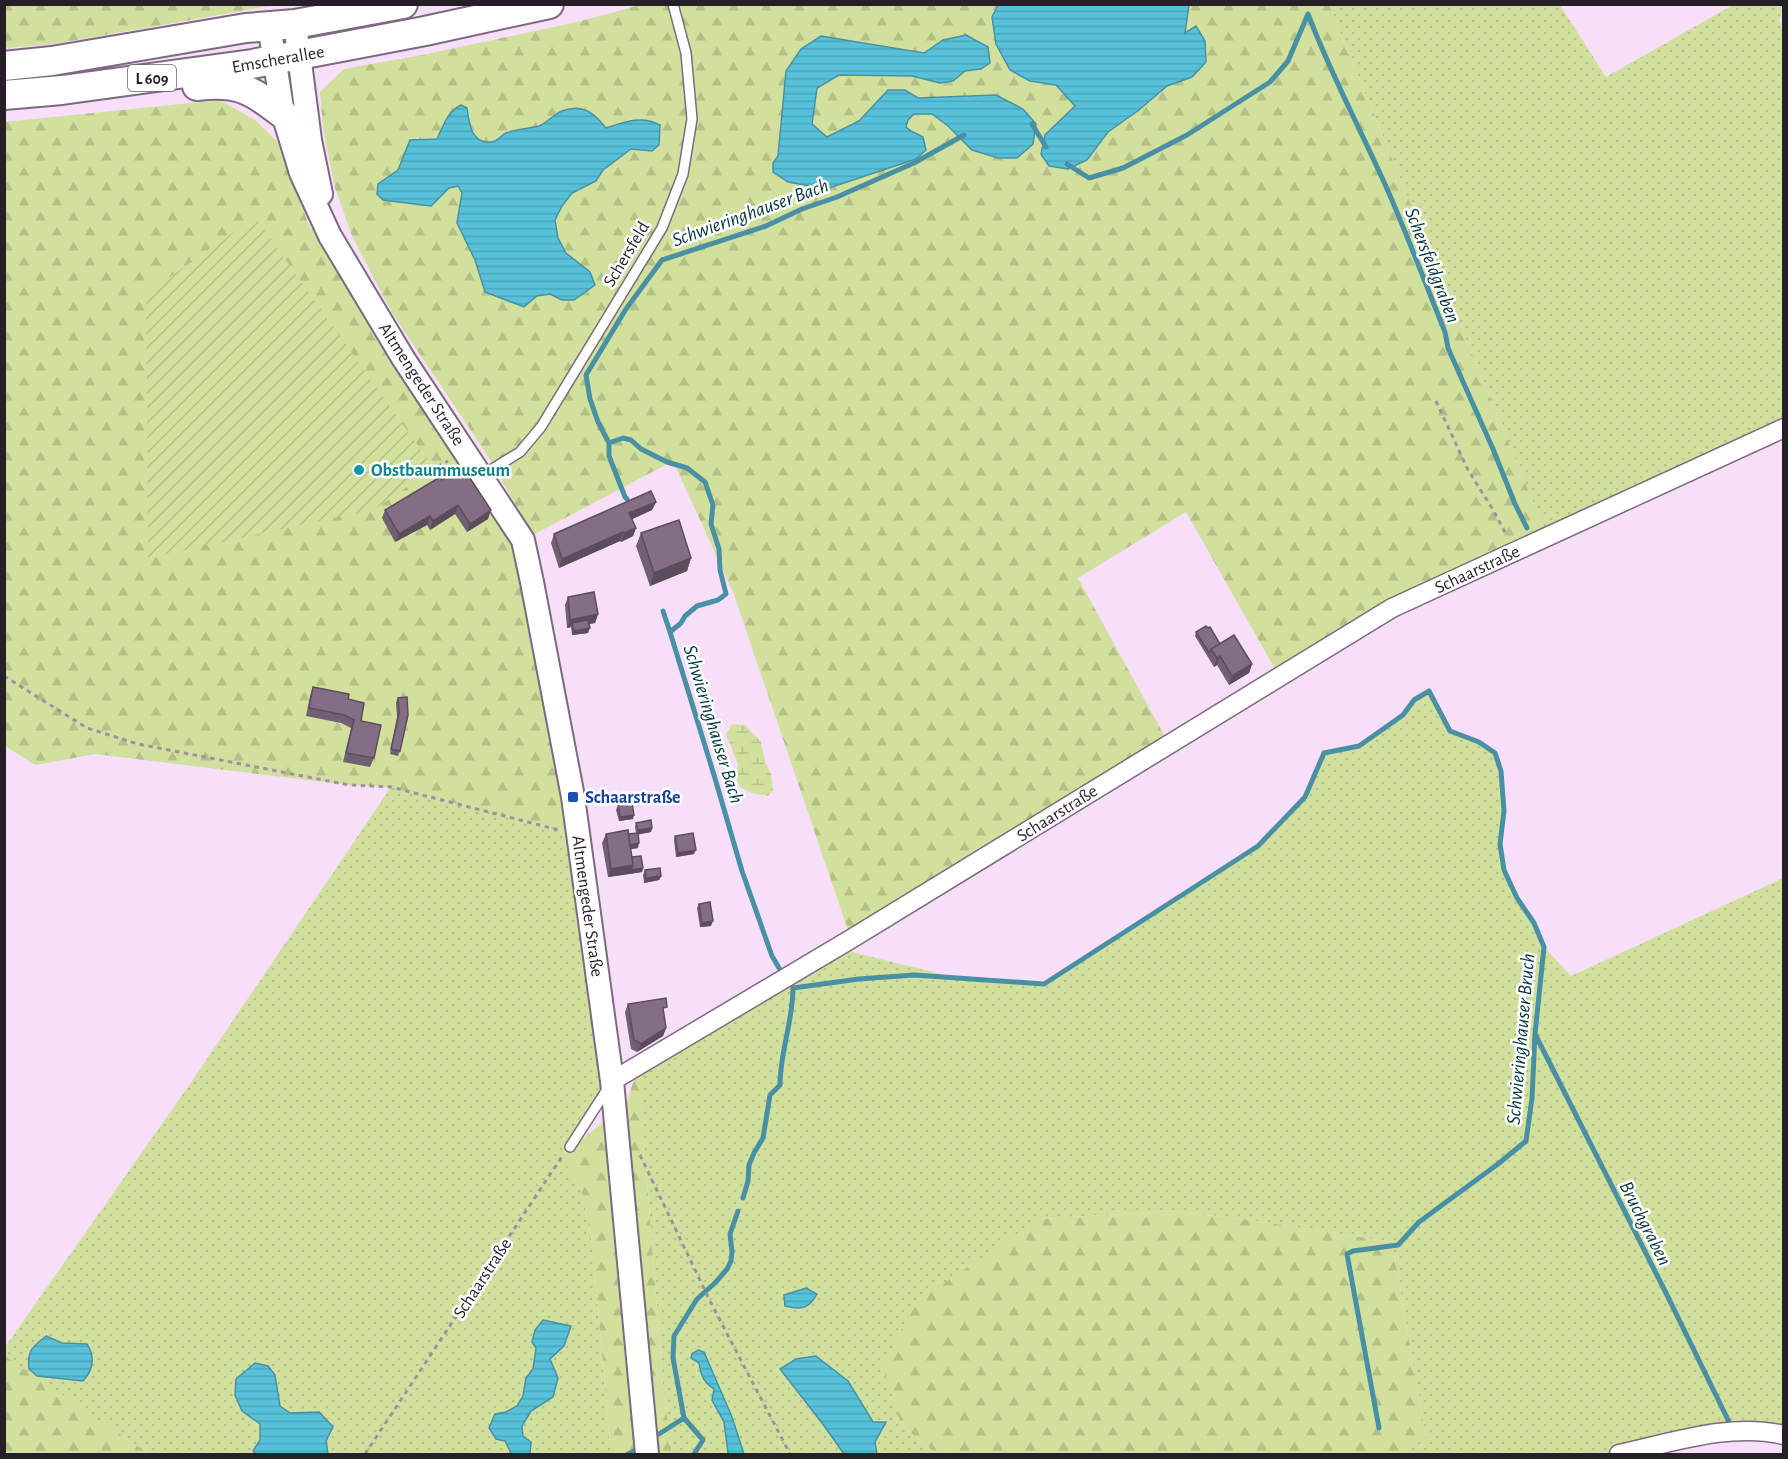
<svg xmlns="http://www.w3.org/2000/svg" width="1788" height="1459" font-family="'Alegreya Sans',sans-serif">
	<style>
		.grass { fill: url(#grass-dots) }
		.forest { fill: url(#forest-firs); fill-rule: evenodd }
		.wetland { fill: url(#wetland-marsh) }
		.garden { fill: url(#garden-furrows) }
		.water { fill: url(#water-rules); stroke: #4990a5; stroke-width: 1.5 }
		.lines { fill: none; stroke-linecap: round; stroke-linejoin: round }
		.stream { stroke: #4990a5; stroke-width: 5 }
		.service-casing { stroke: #7d6980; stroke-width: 12 }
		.minor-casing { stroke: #7d6980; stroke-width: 21 }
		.tertiary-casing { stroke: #7d6980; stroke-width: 26 }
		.primary-casing { stroke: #7d6980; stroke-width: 32 }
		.path { stroke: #a190a3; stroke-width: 3; stroke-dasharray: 4.5 4.5; stroke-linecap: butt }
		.service { stroke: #fff; stroke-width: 9 }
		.minor { stroke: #fff; stroke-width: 18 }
		.tertiary { stroke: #fff; stroke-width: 22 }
		.primary { stroke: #fff; stroke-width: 28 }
		.wall { fill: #715f72 }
		.shaded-wall { fill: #5c4d5d }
		.building { fill: #836e85; stroke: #5c4d5d; stroke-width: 1.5 }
		.culture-dot { fill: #0f9aa8; stroke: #fff; stroke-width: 2 }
		.transit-dot { fill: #1a4fb4; stroke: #fff; stroke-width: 2 }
		.labels { text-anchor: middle; stroke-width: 5; stroke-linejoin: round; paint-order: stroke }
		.shield { fill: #fff; stroke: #686268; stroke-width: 1.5 }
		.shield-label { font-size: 16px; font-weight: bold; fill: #271f28 }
		.street-label { font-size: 18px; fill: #271f28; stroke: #fff }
		.culture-label { font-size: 18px; font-weight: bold; fill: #0d838f; stroke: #fff; text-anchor: start }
		.transit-label { font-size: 18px; font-weight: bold; fill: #164399; stroke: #fff; text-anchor: start }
		.water-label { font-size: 20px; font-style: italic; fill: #023640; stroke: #fff }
	</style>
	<defs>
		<pattern id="grass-dots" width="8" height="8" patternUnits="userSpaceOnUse" patternTransform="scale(1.5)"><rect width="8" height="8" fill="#d1e19d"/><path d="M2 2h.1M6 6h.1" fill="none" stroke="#b3c187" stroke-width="1.8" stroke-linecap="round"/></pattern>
		<pattern id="forest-firs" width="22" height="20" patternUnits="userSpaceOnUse" patternTransform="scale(1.5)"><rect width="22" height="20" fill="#d1e19d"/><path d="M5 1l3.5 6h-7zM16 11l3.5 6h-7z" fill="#b3c187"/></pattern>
		<pattern id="wetland-marsh" width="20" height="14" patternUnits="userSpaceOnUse" patternTransform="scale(1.5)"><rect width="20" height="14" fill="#d1e19d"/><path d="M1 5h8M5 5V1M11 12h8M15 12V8" fill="none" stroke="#b3c187"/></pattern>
		<pattern id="garden-furrows" width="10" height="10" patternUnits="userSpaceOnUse" patternTransform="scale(1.5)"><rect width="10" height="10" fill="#d1e19d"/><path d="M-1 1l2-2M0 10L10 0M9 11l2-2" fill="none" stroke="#b3c187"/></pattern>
		<pattern id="water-rules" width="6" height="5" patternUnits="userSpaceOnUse" patternTransform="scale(1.5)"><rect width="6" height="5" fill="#57c1da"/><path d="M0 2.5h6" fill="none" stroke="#4ca5bb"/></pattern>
	</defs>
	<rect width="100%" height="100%" fill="#f7dffa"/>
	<path class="grass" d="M1329,5H1560L1606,77L1733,5H1782L1780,21L1784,38L1783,428L1547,536Z
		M1429,691L1450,731L1479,742L1495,753L1501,771L1504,811L1500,844L1504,870L1517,898L1534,923L1544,947L1571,976L1783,878V1435L1771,1432L1619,1454H1402L1426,1437L1392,1242L1243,1219L1169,1211L1039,1219L901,1425L937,1454H672L663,1386L638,1065L836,948L965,980L1044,984L1258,846L1305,797L1324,753L1360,746L1403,715L1414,700Z
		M391,787L578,835L612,1081L563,1156L582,1192L592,1243L611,1454H149L5,1358V1347L190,1084Z"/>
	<path class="forest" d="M5,4H276V5L54,44L5,48Z
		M640,5H998L992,17L996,44L1010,70L1030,81L1056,85L1075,106L1045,135L1087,160L1108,132L1139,110L1167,86L1192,77L1196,26L1184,34L1189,5H1329L1547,536L1279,676L1186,512L1078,578L1169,744L851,939L733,592L673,461L533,535L484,450L392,313L352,236L335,188L323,128L320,92L344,69L427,54L577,22ZM822,36L924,53L943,40L981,69L965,71L953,81L940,83L912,76L839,75L817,88L812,124L827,137L859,121L888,90H905L918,98L996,95L948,126L932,114H914L908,120L906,127L911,131L923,137L925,150L916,159L826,189L788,182L773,171V163L778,156ZM467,108C470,123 471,144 491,142C498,142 501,135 506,133C516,129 528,129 539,126C547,123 554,114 562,111C583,103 594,112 606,128L632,119L643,151L631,149L603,170L596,181L572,193L562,206L555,220L558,238L566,253L590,272L595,284L574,300H562L550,294L537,296L485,292L475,260L457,223L462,193L458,186L449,188L431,206L383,200L378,184L437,139L445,123Z
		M220,100L255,120L279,143L310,228L330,236L514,525L578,835L391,787L349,785L95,754L35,765L5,746L4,122Z
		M638,1065L663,1386L672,1454H611L592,1243L582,1192L562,1156L627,1102Z
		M1169,1211L1243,1219L1392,1242L1426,1437L1402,1454H937L901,1425L883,1366L916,1302L1039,1219Z
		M5,1356L149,1454H5Z"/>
	<path class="wetland" d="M732,724L745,725L761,742L765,761L771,774L773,790L768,796L751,793L740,787L736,778L738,764L726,734Z"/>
	<path class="garden" d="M255,217L434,468L375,509L148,558L146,294Z"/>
	<path class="water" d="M998,5H1189L1185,33L1196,26L1205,41L1206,62L1192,77L1167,86L1139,110L1108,132L1087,160L1068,169L1049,166L1041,154L1045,135L1075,106L1056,85L1030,81L1010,70L996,44L992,17Z
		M966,35L988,47L990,63L981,69L965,71L953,81L940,83L912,76L839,75L817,88L812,124L827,137L859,121L888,90H905L918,98L996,95L1023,109L1036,124L1033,144L1017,158H998L972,150L948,126L932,114H914L908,120L906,127L911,131L923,137L926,150L916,159L826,189L788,182L773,172V163L778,156L786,71L801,49L821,36L924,53L943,40Z
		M461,105L467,108C469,123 471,144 491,142C498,142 501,135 506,133C516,129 528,129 539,126C547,123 554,114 562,111C583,103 594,113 606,128C624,122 642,115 660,125L659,145L652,151L631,149L603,170L596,181L572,193L562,206L555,220L558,238L566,253L590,272L595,285L574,300H562L550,294L537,296L524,307L485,292L475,260L457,223L462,193L458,186L449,188L431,206L383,200L377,194L378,184L398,170L410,140L437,139C443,126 448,111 461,105Z
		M806,1288L817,1294C809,1309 801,1310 785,1306L784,1295Z
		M543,1320L571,1326L564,1346L550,1359L558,1378L553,1397L531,1411L522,1426L523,1436L531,1442L530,1454H510V1451L505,1441L496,1439L489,1428L495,1414L506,1412L517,1406L523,1396L526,1378L533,1369L536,1348L532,1342L535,1330Z
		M46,1336L62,1343L87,1344C95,1357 94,1369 83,1381L37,1376L29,1369C27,1351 32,1347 46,1336Z
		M698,1350L704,1352L732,1417L744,1454H729L728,1453L724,1422L712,1400L714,1389C703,1382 701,1375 699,1363L691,1358L692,1354Z
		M816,1356L848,1381L873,1422H886L875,1442L877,1454H844L822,1423L780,1369L796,1359Z
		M255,1363L268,1366L275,1375L280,1406L290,1413L319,1412L333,1427L326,1441L328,1454H256L253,1451L260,1440V1424L242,1411L235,1395L236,1379Z"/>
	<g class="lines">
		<path class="stream" d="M1308,14C1331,75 1362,132 1388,191C1408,237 1426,285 1445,332L1448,348L1493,449L1515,504L1527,528
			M1032,124L1046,147
			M1067,164L1089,178L1123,168L1187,135L1270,82L1288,61L1308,14
			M609,443V456L625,497L627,499
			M663,611L670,632
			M779,968L772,956L742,871L714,775L670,632L681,623L685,616L697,606L718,600L726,594L720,570L719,549L711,524L713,505L705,482L687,468L667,462L641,449L631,440L623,438L609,443L598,422L590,399L586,375L626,309L662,260L766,226L802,209L837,197L914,163L964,135
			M793,988L859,979L914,975L1044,984L1258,846L1305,797L1324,753L1359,746L1403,715L1414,700L1429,691L1450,731L1479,742L1495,753L1501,771L1504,811L1500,844L1504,870L1517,898L1534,923L1544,947L1535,1034L1532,1098L1526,1141L1498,1164L1419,1222L1398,1245L1353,1251L1347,1254L1379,1428
			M1536,1036L1666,1293L1731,1426
			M743,1198L748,1181L749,1165L754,1153L763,1138L770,1095L780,1085C780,1052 793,1021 793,988
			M659,1434L684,1418
			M628,1454L634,1451
			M694,1454L703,1440L684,1418L673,1358L674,1336L697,1299L715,1283L727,1269L731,1261L732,1252L730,1234L738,1211"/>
		<defs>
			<path id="service" d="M481,476L520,452L541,427L662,228L683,174L692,119L686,53L673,4
				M570,1147L608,1088"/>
			<path id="minor" d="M612,1081L851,939L1392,608L1784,428
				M1619,1454C1671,1443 1730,1422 1784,1435"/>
			<path id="tertiary" d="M295,24L310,140L321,194
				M269,25L283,114L301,173L330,236L403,358L523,540L532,582L573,797L612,1081L647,1454"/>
			<path id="primary" d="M4,66L52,61L246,28L295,24L403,4
				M197,86C239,81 251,90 283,114
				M4,95L62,90L252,64L425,31L549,4"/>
		</defs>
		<use href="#service" class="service-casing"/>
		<use href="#minor" class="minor-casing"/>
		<use href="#tertiary" class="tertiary-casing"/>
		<use href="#primary" class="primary-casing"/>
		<path class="path" d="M1436,401L1468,470L1492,508L1507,536
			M384,472L434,468L448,461
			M4,676L87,728L138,744L349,785L391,787L559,830
			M640,1155L710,1301L790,1454
			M365,1454L563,1155"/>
		<use href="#service" class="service"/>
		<use href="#minor" class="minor"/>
		<use href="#tertiary" class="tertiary"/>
		<use href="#primary" class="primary"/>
	</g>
	<path class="wall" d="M442,480L488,519L467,532L455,514L430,530L427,525L395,542L382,518L385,510Z
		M656,502L652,510L632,519L636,528L633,536L621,542L620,541L559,568L551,543L554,534Z
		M641,533L691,558L687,571L650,586L636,546Z
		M568,597L598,614L595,623L589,624L588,633L572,635L571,627L567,628L565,605Z
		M1196,632L1220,644L1252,664L1249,673L1229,685L1217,665L1214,667L1195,636Z
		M313,687L348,699L361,721L374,758L370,767L343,762L351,728L341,723L306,716L310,696Z
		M407,697L400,751L398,756L390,754L397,717L396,702L398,698Z
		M618,805L633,819L619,821L616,810Z
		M636,823L652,828L651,832L638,834V848L630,849L632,857L643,868L642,872L608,877L602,843L606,834H628L636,833L635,827Z
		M675,836L694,854L676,857L674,840Z
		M645,870L661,876L659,880L644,883L643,875Z
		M699,904L711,926L700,927L697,908Z
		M628,1004L666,1028L663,1036L637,1052L631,1049L625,1012Z"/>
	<path class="shaded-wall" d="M656,502L652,510L626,522L629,513Z
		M458,505L455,514L430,530L433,521Z
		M491,510L488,519L467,532L470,524Z
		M430,516L427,525L395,542L399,534Z
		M636,528L633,536L621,542L624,533Z
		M623,532L620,541L559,568L562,559Z
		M691,558L687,571L650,586L654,573Z
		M598,614L595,623L573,627L572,623L571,627L567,628L570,620Z
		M590,628L588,633L572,635L574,631Z
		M1220,656L1217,665L1214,667L1217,658Z
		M1252,664L1249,673L1229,685L1232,676Z
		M634,815L633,819L619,821L620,817Z
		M652,828L651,832L636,835L638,830Z
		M639,843L638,848L626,850L628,845Z
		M696,850L694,854L676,857L678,853Z
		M633,865L630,874L608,877L611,869Z
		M643,868L642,872L630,874L631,870Z
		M661,876L659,880L644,883L646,878Z
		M713,921L711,926L700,927L702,923Z
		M666,1028L663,1036L637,1052L641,1044Z"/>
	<path class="building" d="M462,466L491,510L470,524L458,505L433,521L430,516L399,534L385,510L440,477L442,480Z
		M651,491L656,502L629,513L636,528L624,533L623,532L562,559L554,534Z
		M679,520L691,558L654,573L641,533Z
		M594,592L598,614L570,620L568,597Z
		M588,620L590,628L574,631L572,623Z
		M1206,626L1208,628L1210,627L1220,644L1211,649L1209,653L1196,632Z
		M1234,635L1252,664L1232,676L1220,656L1217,658L1211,649Z
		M313,687L349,694L348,699L364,703L361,721L381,725L374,758L346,753L354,720L344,715L309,708Z
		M407,697L408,715L400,751L391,749L399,713L398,698Z
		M632,803L634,815L620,817L618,805Z
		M651,820L652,828L638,830L636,823Z
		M628,830L633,865L611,869L606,834Z
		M638,833L639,843L630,845L628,834Z
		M693,833L696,850L678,853L675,836Z
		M641,856L643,868L631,870L633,865L632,857Z
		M660,868L661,876L646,878L645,870Z
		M710,902L713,921L702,923L699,904Z
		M666,998L667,1007L663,1008L666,1028L641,1044L634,1040L628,1004Z"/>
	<circle class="culture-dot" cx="359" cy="470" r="6"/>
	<rect class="transit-dot" x="567" y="791" width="12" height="12" rx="3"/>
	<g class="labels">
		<rect class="shield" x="128" y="65" width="48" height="26" rx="4.5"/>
		<g class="shield-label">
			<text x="152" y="84">L 609</text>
		</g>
		<g class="street-label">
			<text transform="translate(278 59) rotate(-10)" y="6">Emscherallee</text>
			<text transform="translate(626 254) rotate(-59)" y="6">Schersfeld</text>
			<text transform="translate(422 384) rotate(57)" y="6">Altmengeder Straße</text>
			<text transform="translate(1477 569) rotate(-25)" y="6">Schaarstraße</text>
			<text transform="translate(1057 813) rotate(-32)" y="6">Schaarstraße</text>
			<text transform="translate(588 906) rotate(82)" y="6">Altmengeder Straße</text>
			<text transform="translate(482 1278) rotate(-57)" y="6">Schaarstraße</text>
		</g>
		<g class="culture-label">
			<text x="371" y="476">Obstbaummuseum</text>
		</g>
		<g class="transit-label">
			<text x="585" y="803">Schaarstraße</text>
		</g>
		<g class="water-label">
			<text transform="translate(750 212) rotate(-20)" y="7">Schwieringhauser Bach</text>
			<text transform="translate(1433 265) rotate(69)" y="7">Schersfeldgraben</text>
			<text transform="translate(714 724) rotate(73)" y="7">Schwieringhauser Bach</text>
			<text transform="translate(1520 1039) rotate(-85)" y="7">Schwieringhauser Bruch</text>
			<text transform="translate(1646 1223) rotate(63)" y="7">Bruchgraben</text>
		</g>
	</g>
	<rect width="1788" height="1459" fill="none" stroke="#271f28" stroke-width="12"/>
</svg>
